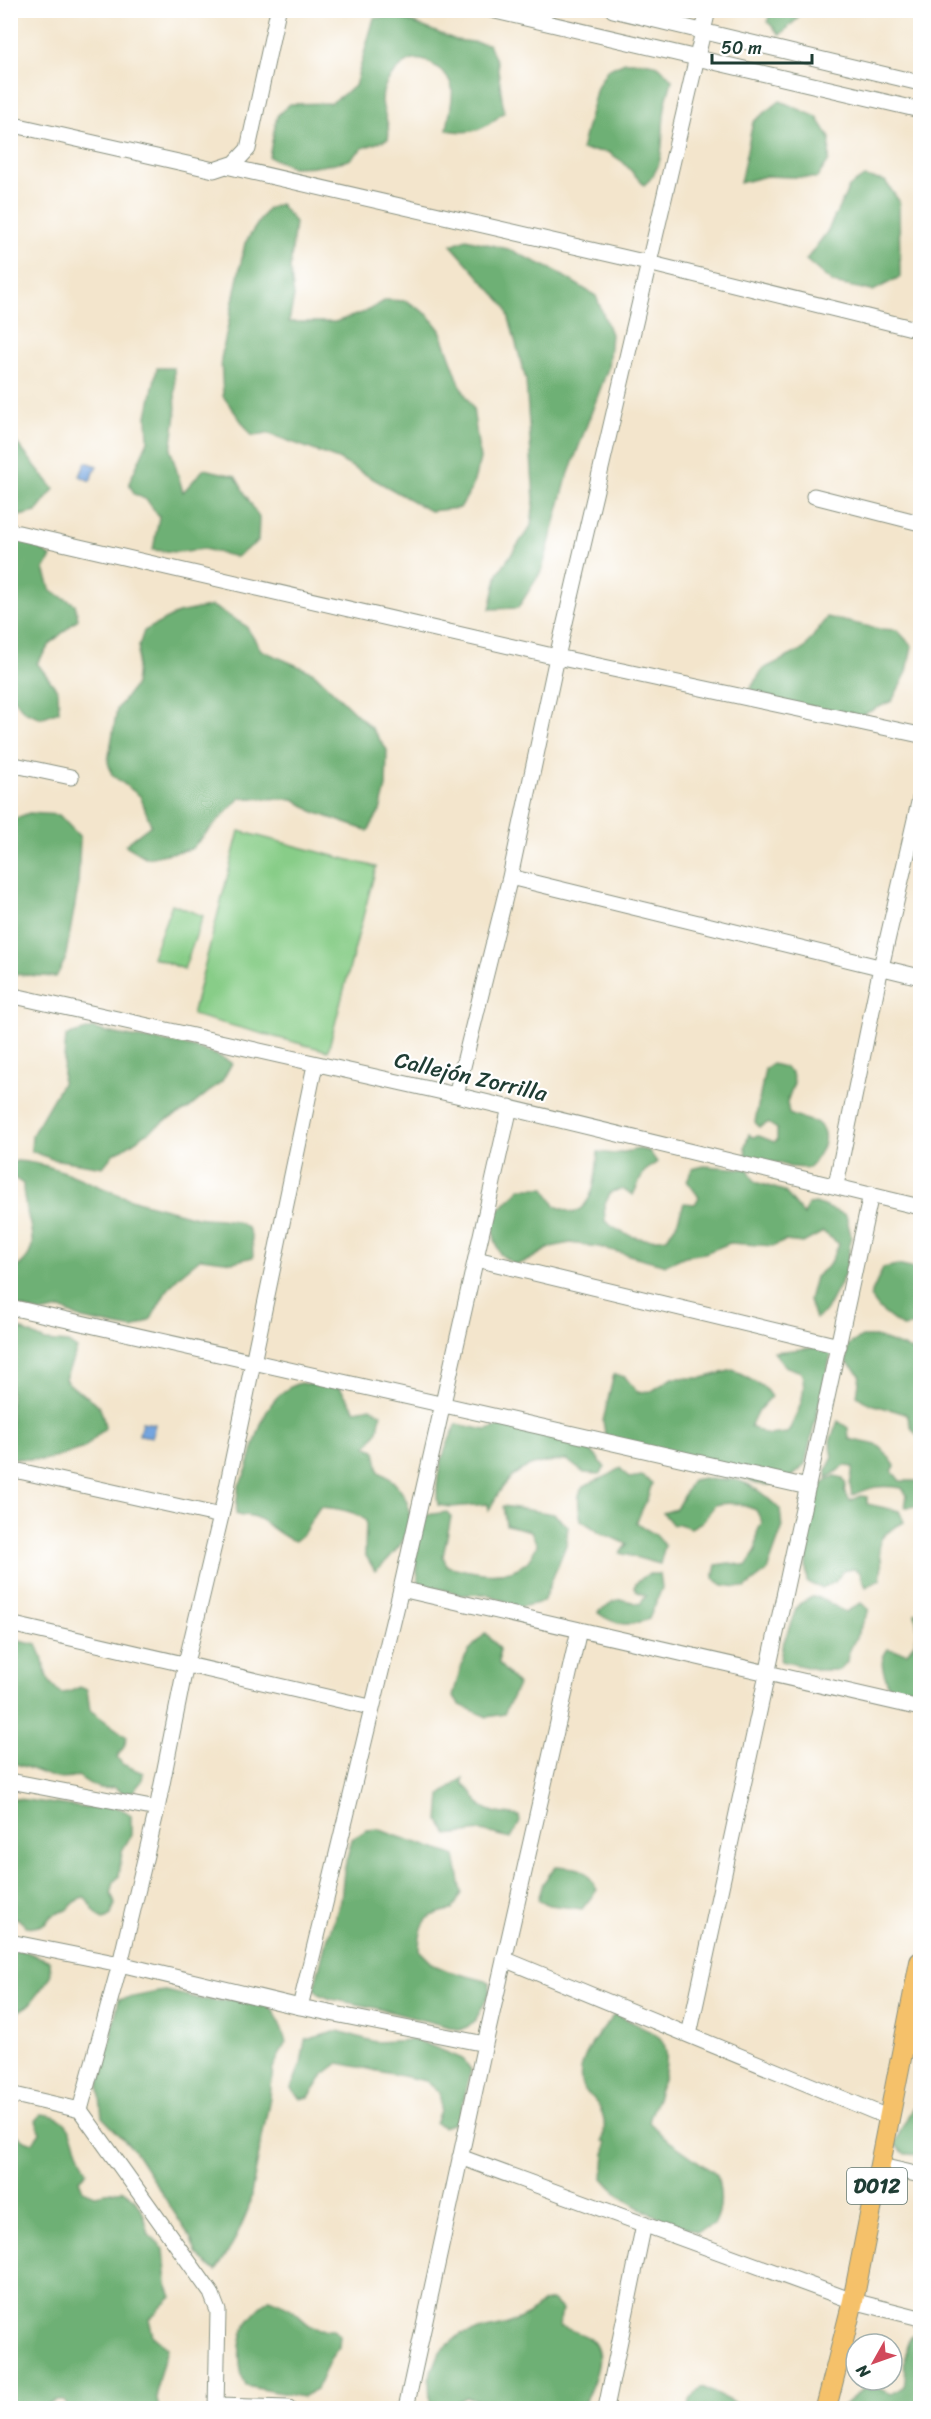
<svg xmlns="http://www.w3.org/2000/svg" width="931" height="2419" font-family="Sriracha,sans-serif">
	<style>
		.green { fill: #88cd88; stroke: #54855e; stroke-width: 1.5 }
		.forest { fill: #6eb074; stroke: #467654; stroke-width: 1.5 }
		.water { fill: #75a5df; stroke: #4a718a; stroke-width: 1.5 }
		.lines { fill: none; stroke-linecap: round; stroke-linejoin: round }
		.minor-casing { stroke: #899180; stroke-width: 17 }
		.major-casing { stroke: #899180; stroke-width: 22 }
		.minor { stroke: #fff; stroke-width: 15 }
		.major { stroke: #f5c16b; stroke-width: 20 }
		.labels { text-anchor: middle; stroke-width: 4.5; stroke-linejoin: round; paint-order: stroke }
		.shield { fill: #fff; stroke: #627771; stroke-width: 1.5 }
		.shield-label { font-size: 21px; font-weight: bold; fill: #1f3d34 }
		.street-label { font-size: 22px; fill: #1f3d34; stroke: #fff }
	</style>
	<rect width="100%" height="100%" fill="#fff"/>
	<filter id="ink" filterUnits="userSpaceOnUse"><feTurbulence type="fractalNoise" baseFrequency=".0167" numOctaves="2"/><feDisplacementMap in="SourceGraphic" scale="12" xChannelSelector="R" yChannelSelector="G"/><feConvolveMatrix kernelMatrix="1 2 1 2 8 2 1 2 1" color-interpolation-filters="sRGB"/></filter>
	<filter id="wash" filterUnits="userSpaceOnUse"><feTurbulence type="fractalNoise" baseFrequency=".008" numOctaves="4" result="noise"/><feDisplacementMap in="SourceGraphic" scale="24" xChannelSelector="R" yChannelSelector="G"/><feGaussianBlur stdDeviation="1.35" result="paint"/><feColorMatrix in="noise" values="0 0 0 0 0 0 0 0 0 0 0 0 0 0 0 0 0 1.4 0 .05"/><feComposite in="paint" operator="in"/></filter>
	<g filter="url(#wash)">
		<rect width="100%" height="100%" fill="#f3e5cc"/>
		<path class="green" d="M239,831L376,867L328,1051L192,1015Z
			M172,904L203,916L184,969L152,957Z"/>
		<path class="forest" d="M770,11V10L801,11L797,19L780,35L768,22Z
			M396,16L456,40L488,44L497,62L504,112C484,130 474,135 447,130C448,120 454,98 452,88C450,74 428,57 413,60C402,63 387,78 384,89C377,108 392,121 388,139L363,148L349,160L321,166L292,167L269,157L277,116L290,104L331,103L355,86L374,18Z
			M625,62C650,62 656,60 672,80C670,90 666,99 665,108C660,136 668,166 644,185L623,162L608,152L581,150L597,87L607,70Z
			M780,101L817,117L830,138L829,160L817,178L766,176L740,183L753,122Z
			M864,177L885,181L899,201L900,277L873,291L833,283L806,260L827,232L849,187Z
			M280,204L295,222L290,269L294,296L289,322H335L365,312L386,300L407,301L427,314L440,330L461,387L473,408L480,459L472,488L460,508L430,511L338,459L267,433L252,436L223,396L221,359L245,243L267,209Z
			M466,239L508,249L555,271L596,296L611,334L608,368L566,481L542,570L518,608L490,609L498,573L531,526L534,500L526,380L506,307L451,245Z
			M157,368H174L176,414L171,451L183,492L204,469L235,476L259,518L258,541L236,557L204,549L176,552L153,550L159,517L147,500L134,494L129,483L148,441L147,416Z
			M10,431L15,441L54,489L36,512L11,518Z
			M23,535L51,557L44,569L51,591L75,604L78,619L51,643L37,663L58,691L59,711L41,718L24,711L11,695L10,541Z
			M212,606L246,626L261,650L314,673L372,729L387,750L386,787L380,811L368,831L314,812L294,799L240,798L191,849L147,858L125,845L151,825L140,796L112,775L108,762L117,709L135,685L139,646L144,631L178,613Z
			M827,617L879,629L897,630L912,646L907,672L892,701L858,717L814,715L750,689L763,669L804,649Z
			M29,813L59,815L80,837L78,888L65,960L56,977L11,974V820Z
			M93,1028C140,1044 186,1036 232,1063L222,1081L188,1109L165,1121L123,1149L114,1153L103,1167L52,1159L31,1151L32,1135L62,1083L66,1036Z
			M772,1064L784,1067L792,1073L794,1083L787,1102L789,1114C794,1116 812,1122 816,1122C834,1135 819,1156 809,1168L790,1167L779,1163L747,1160L745,1146L749,1134L752,1137L759,1136L774,1142L777,1141V1129L768,1123L759,1127L755,1122L765,1069Z
			M639,1149L649,1151L657,1162L644,1172L633,1195L622,1189L611,1192L604,1206L605,1221C624,1237 643,1242 667,1238L677,1223L684,1203L695,1204L699,1197L687,1181L692,1169L704,1166L748,1169L755,1182L784,1191L804,1215L808,1204L816,1203L846,1215L851,1236L846,1272L825,1312L815,1319L809,1300L815,1277L829,1265L839,1244L823,1232L803,1243L785,1241L774,1246L730,1243L705,1253L685,1256L666,1265L599,1247L570,1243L551,1247L529,1260L515,1265L500,1254C494,1239 488,1222 500,1209C507,1201 515,1197 520,1188H545L555,1206L573,1213C596,1204 596,1174 598,1152L614,1154Z
			M16,1161C63,1163 102,1193 147,1204C164,1208 180,1213 196,1217C211,1220 233,1216 246,1227C254,1234 252,1247 253,1257L233,1262L201,1258L179,1276L166,1292L151,1319L133,1329L82,1319L61,1309L40,1313L11,1304V1271C51,1249 22,1219 23,1184L11,1176L10,1166Z
			M897,1265L920,1270L919,1325L902,1327L880,1310L870,1297L883,1268Z
			M10,1324L45,1341L68,1343L77,1349L65,1379C84,1403 101,1391 105,1428L84,1448L54,1458L41,1460L11,1458Z
			M862,1337H876L920,1353V1439L912,1429L907,1415C890,1407 871,1408 857,1396L860,1375L846,1361L848,1345Z
			M820,1347L832,1350L805,1464C790,1483 770,1491 747,1479L606,1439L603,1421L614,1374L625,1377L637,1392L652,1391L672,1378H702L733,1370L764,1387L771,1397L758,1411L750,1427L768,1435L787,1433C797,1418 809,1389 801,1372L785,1366L774,1352Z
			M300,1383L340,1388L355,1410L371,1407L381,1414L378,1430L367,1447L375,1450L379,1472C399,1481 416,1507 408,1531C404,1543 385,1564 375,1571L365,1554L366,1521C357,1511 334,1508 320,1507C311,1519 307,1533 295,1541C276,1536 260,1511 241,1516L236,1514C237,1505 237,1494 239,1486C241,1480 245,1475 247,1469C258,1437 262,1395 300,1383Z
			M838,1421L848,1428L849,1439C878,1447 877,1438 895,1466L892,1471L900,1481H920V1506L905,1507L907,1496L902,1488C880,1485 872,1486 852,1496L850,1485L853,1467L845,1466L827,1478V1469L833,1457L830,1441Z
			M512,1423C547,1432 585,1434 605,1468L599,1474L584,1473L567,1460C521,1463 509,1472 488,1512V1504L451,1507L438,1505C434,1478 444,1448 457,1424L486,1430Z
			M620,1468L629,1478L642,1476L652,1483L647,1499L636,1523L656,1535L665,1545L660,1564L620,1553L627,1544L601,1533L581,1520C571,1473 593,1490 620,1468Z
			M835,1476L843,1478L846,1485L844,1491L850,1501L861,1496L867,1497V1504L899,1511L904,1522C862,1545 888,1545 880,1580L866,1587L859,1571L853,1569L843,1571L835,1582L822,1588L807,1583C806,1559 803,1516 814,1494C818,1486 827,1481 835,1476Z
			M703,1478C716,1482 725,1478 736,1480C754,1484 767,1498 780,1509L782,1529L767,1571L745,1588L723,1585L713,1578L716,1565L729,1563L746,1566L756,1551L757,1533L762,1522L756,1510C741,1504 731,1501 715,1505L702,1522L691,1528L679,1524L673,1525L663,1513L676,1509L692,1480Z
			M503,1506L554,1514L568,1526L566,1545L543,1602L520,1607L486,1594L461,1595L419,1583L411,1537L426,1515L447,1512L451,1517L443,1556L447,1566C472,1572 505,1581 527,1562C531,1558 534,1551 537,1545L531,1531L506,1525Z
			M648,1574H660L662,1588L649,1619C629,1627 616,1626 598,1613C617,1596 618,1598 640,1604L646,1596L636,1591L634,1587L637,1582Z
			M812,1597C826,1597 833,1608 846,1612L861,1603L869,1610L848,1654L847,1662L839,1670H820L780,1661L782,1647L796,1609L799,1604Z
			M920,1611V1692L906,1695L889,1689C886,1674 876,1663 888,1649L907,1653C919,1639 919,1631 915,1614Z
			M486,1633L499,1649V1664L518,1685L504,1714L487,1717L460,1705L453,1697C461,1666 461,1655 486,1633Z
			M10,1639L37,1645C49,1666 38,1675 61,1693L69,1692L80,1687L87,1690L90,1710L127,1737L124,1747L117,1757L122,1764L143,1773L142,1781L129,1796L113,1787C100,1792 89,1784 78,1776C56,1786 33,1766 11,1763Z
			M463,1778V1784C471,1788 473,1796 478,1802C487,1814 506,1814 519,1816L520,1822L511,1838L481,1831L448,1835L439,1821L441,1795Z
			M11,1798L86,1808C99,1802 120,1806 131,1815V1835L122,1851L119,1876L114,1882L111,1893L115,1904L111,1915L103,1920L94,1911L85,1897L80,1898L66,1910L51,1916L45,1924L35,1927L26,1926L17,1918H11Z
			M378,1829C404,1840 430,1846 455,1856L462,1893L452,1910C424,1914 420,1923 419,1950L434,1965L448,1971L490,1982V1992L474,2023L461,2030L372,2007L331,1999L318,1994L314,1988L325,1946L341,1900L344,1871L352,1839L367,1830Z
			M556,1866C581,1868 585,1866 597,1890L582,1909L550,1905L538,1900L543,1883Z
			M11,1949L24,1951L50,1961L51,1976L29,2005L11,2016Z
			M166,1991L200,1999L217,2001L231,1999L269,2004L278,2019L286,2042L273,2068L270,2097L248,2210L233,2244L216,2271L197,2255L190,2237L134,2150L102,2117L99,2087L119,1999C136,1998 150,1992 166,1991Z
			M615,2014C624,2018 655,2033 660,2038C677,2056 655,2101 649,2122L665,2138L717,2175C721,2193 723,2208 714,2225L698,2232C663,2219 627,2208 603,2178L606,2142L603,2141C606,2123 605,2111 592,2098C589,2095 585,2091 583,2088C572,2063 600,2031 615,2014Z
			M338,2031L376,2042L413,2040L424,2043L463,2059L471,2070L459,2119L455,2123L444,2127L435,2123L440,2110V2093L426,2081L339,2063L323,2075L309,2097L300,2099L291,2088L301,2064L305,2040Z
			M913,2107L920,2109V2155L905,2154L895,2144L902,2127Z
			M11,2112L15,2119L12,2131L24,2140L33,2143L40,2133L36,2121L41,2114C66,2115 71,2128 78,2150C80,2157 84,2164 87,2172L79,2180L83,2190L95,2195L123,2190L134,2198L144,2215L149,2235L164,2249L167,2284L172,2297L149,2319L153,2336L167,2348C163,2367 152,2388 159,2408H69L64,2401H56L43,2408H11Z
			M269,2299C276,2302 285,2305 291,2309C309,2323 307,2330 333,2330L340,2336L339,2347L330,2359L317,2389L302,2397L246,2386C237,2369 237,2336 249,2320C254,2313 262,2306 269,2299Z
			M552,2300L562,2310L559,2326C568,2330 579,2332 587,2337C612,2352 590,2389 582,2408H507L504,2405L466,2397C452,2407 446,2412 430,2403L429,2379L440,2352L461,2334L506,2325L529,2314L543,2302Z
			M917,2331L920,2332V2408H840L864,2388H877L892,2394L904,2386C909,2368 899,2342 917,2331Z
			M702,2387L740,2406V2408H689L690,2400Z"/>
		<path class="water" d="M86,462L97,466L90,481L80,476Z
			M142,1422L155,1424L152,1437L139,1435Z"/>
	</g>
	<g filter="url(#ink)">
		<g class="lines">
			<defs>
				<path id="minor" d="M491,10L920,110
					M613,10L920,83
					M10,124L214,170L235,163L248,149L278,10
					M226,166L648,263L920,330
					M814,496L920,523
					M10,531L557,657L920,735
					M10,764L71,777
					M510,877L920,977
					M10,995L456,1095L920,1207
					M456,1095L510,877L557,657L708,10
					M836,1185L881,967L920,798
					M476,1259L839,1346
					M10,1307L808,1487
					M10,1469L221,1516
					M401,1589L920,1708
					M10,1624L370,1707
					M10,1781L157,1809
					M10,1942L120,1964L300,2007L485,2044
					M504,1959L890,2118
					M300,2007L401,1589L510,1107
					M689,2035L871,1194
					M10,2094L80,2110L211,2293L218,2311L216,2408
					M80,2110L120,1964L157,1809L186,1663L221,1516L315,1065
					M460,2157L853,2301L920,2318
					M881,2166L920,2175
					M217,2406L289,2408
					M406,2408L485,2044L579,1630
					M606,2408L644,2224"/>
				<path id="major" d="M826,2408L853,2301L920,1962"/>
			</defs>
			<use href="#minor" class="minor-casing"/>
			<use href="#major" class="major-casing"/>
			<use href="#minor" class="minor"/>
			<use href="#major" class="major"/>
		</g>
	</g>
	<g class="labels">
		<rect class="shield" x="847" y="2168" width="60" height="36" rx="4.5"/>
		<g class="shield-label">
			<text x="877" y="2193">D012</text>
		</g>
		<g class="street-label">
			<text transform="translate(471 1076) rotate(13)" y="8">Callejón Zorrilla</text>
		</g>
	</g>
	<rect width="931" height="2419" fill="none" stroke="#fff" stroke-width="36"/>
	<g transform="translate(874 2362) rotate(230)"><circle r="28" fill="#ffffff" stroke="#a5b1ae" stroke-width="1.5"/>
	<path d="M0-4.5L10 22L0 15L-10 22Z" fill="#d1495b"/>
	<text y="-9" font-size="16" font-weight="bold" text-anchor="middle" fill="#1f3d34">N</text>
	</g>
	<path d="M712 54v9h100v-9" fill="none" stroke="#1f3d34" stroke-width="3"/>
	<text x="721" y="54" font-size="18" fill="#1f3d34" stroke="#ffffff" stroke-width="4.5" paint-order="stroke">50 m</text>
</svg>
